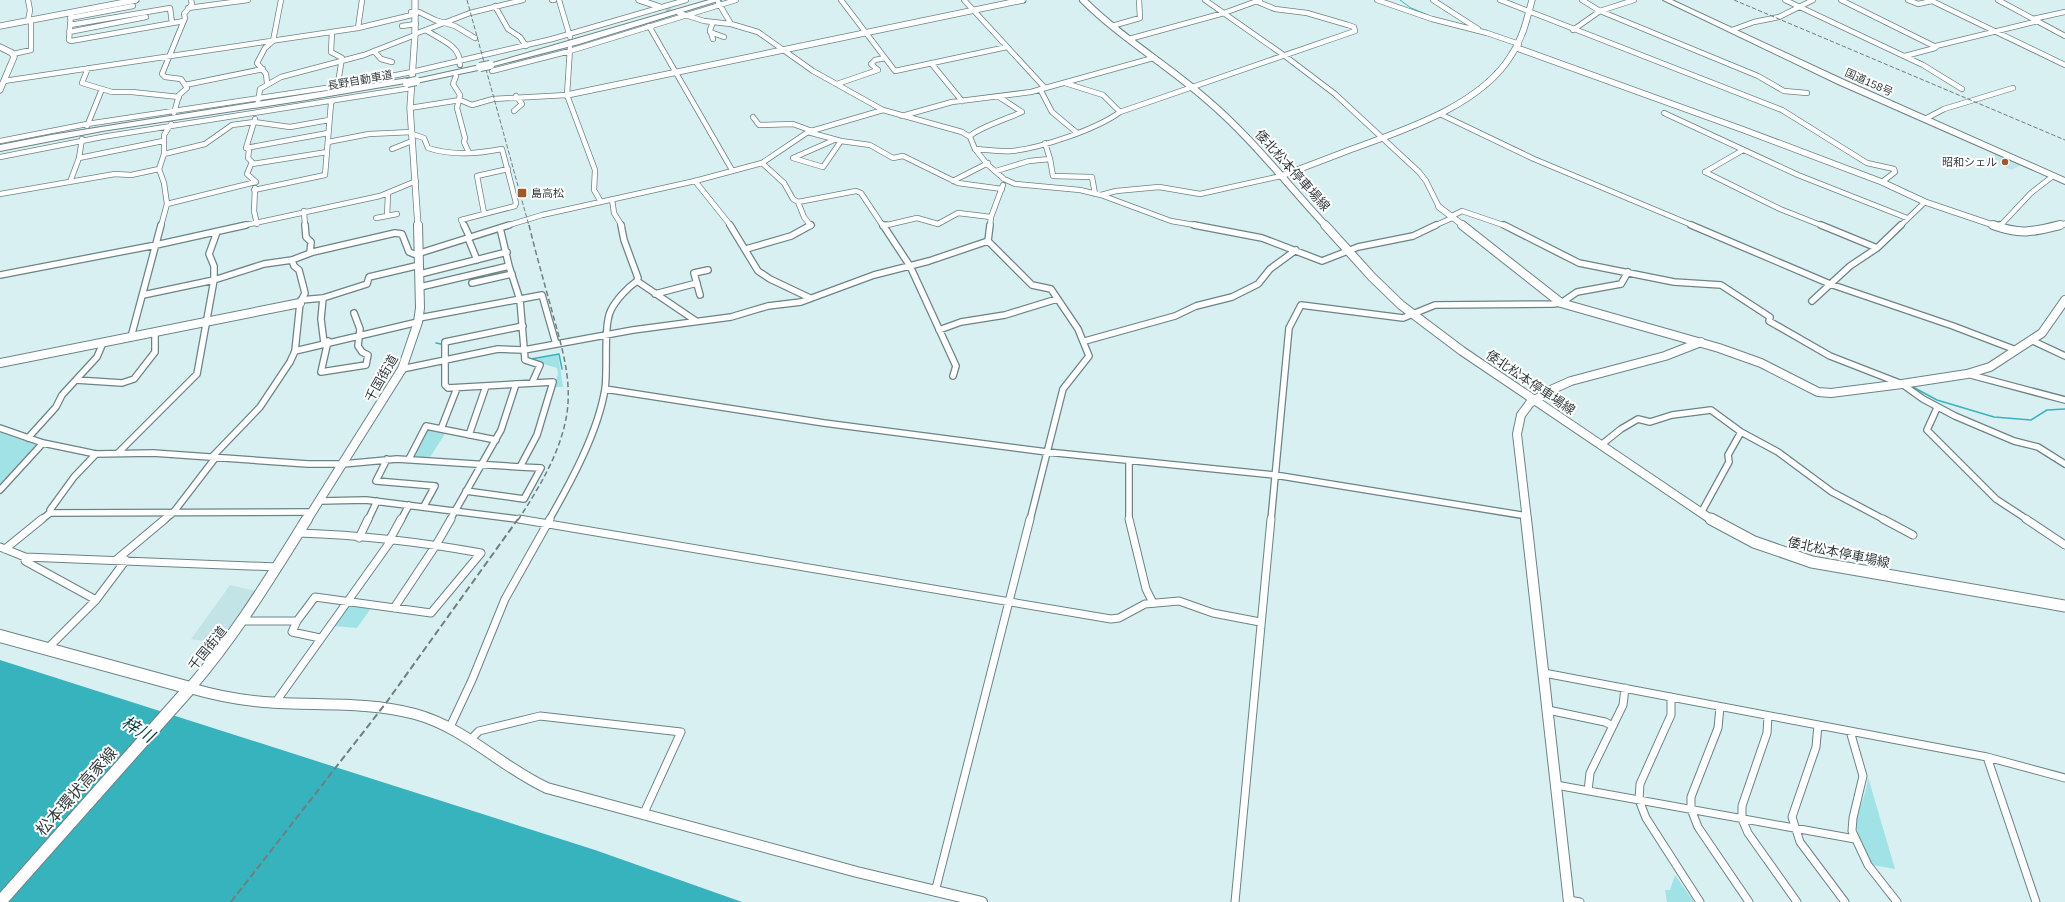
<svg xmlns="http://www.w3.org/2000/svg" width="2065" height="902" font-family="Arial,'Noto Sans JP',sans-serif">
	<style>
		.built { fill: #c3e4e7 }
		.green { fill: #a1e2e7 }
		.water { fill: #37b3bd }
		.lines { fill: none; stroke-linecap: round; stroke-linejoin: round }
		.stream-far1 { stroke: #37b3bd; stroke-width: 1 }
		.stream { stroke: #37b3bd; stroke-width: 1.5 }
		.minor-tunnel { stroke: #b7ccce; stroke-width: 4.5; stroke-dasharray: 4.5 2; stroke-linecap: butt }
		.minor-far2-casing { stroke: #6d8385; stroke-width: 6 }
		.minor-far1-casing { stroke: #6d8385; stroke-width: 8 }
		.minor-casing { stroke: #6d8385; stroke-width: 9 }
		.tertiary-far2-casing { stroke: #6d8385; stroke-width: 7 }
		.tertiary-far1-casing { stroke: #6d8385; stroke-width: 10 }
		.tertiary-casing { stroke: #6d8385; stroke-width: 12 }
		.secondary-far2-casing { stroke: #6d8385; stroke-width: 8 }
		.secondary-far1-casing { stroke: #6d8385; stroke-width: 10 }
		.secondary-casing { stroke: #6d8385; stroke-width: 13 }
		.primary-casing { stroke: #6d8385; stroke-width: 14 }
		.trunk-casing { stroke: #6d8385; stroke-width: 2 }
		.motorway-casing { stroke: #6d8385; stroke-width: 2 }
		.minor-far2 { stroke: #fff; stroke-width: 4.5 }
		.minor-far1 { stroke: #fff; stroke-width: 5.5 }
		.minor { stroke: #fff; stroke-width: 7 }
		.tertiary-far2 { stroke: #fff; stroke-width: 5.5 }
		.tertiary-far1 { stroke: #fff; stroke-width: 8 }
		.tertiary { stroke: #fff; stroke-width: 10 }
		.secondary-far2 { stroke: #fff; stroke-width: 6 }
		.secondary-far1 { stroke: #fff; stroke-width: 8 }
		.secondary { stroke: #fff; stroke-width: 11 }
		.primary { stroke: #fff; stroke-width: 12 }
		.trunk { fill: #fff; fill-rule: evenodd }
		.motorway { fill: #fff; fill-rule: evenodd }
		.rail-far2 { stroke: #707e7f; stroke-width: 1; stroke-dasharray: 4.5 2; stroke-linecap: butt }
		.rail-far1 { stroke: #707e7f; stroke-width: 1.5; stroke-dasharray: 5.5 3; stroke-linecap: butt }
		.rail { stroke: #707e7f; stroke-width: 2; stroke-dasharray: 7 3.5; stroke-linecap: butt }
		.motorway-bridge-casing { stroke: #6d8385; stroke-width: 10; stroke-linecap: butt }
		.motorway-bridge { stroke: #fff; stroke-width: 8 }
		.poi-dot { fill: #9e5a2b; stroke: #fff; stroke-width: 1.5 }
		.labels { text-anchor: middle; stroke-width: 4; stroke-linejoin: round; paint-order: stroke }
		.far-street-label { font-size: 11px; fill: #343d3e; stroke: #fff }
		.far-poi-label { font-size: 11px; fill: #343d3e; stroke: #fff; text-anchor: end }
		.street-label { font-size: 13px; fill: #343d3e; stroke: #fff }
		.near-street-label { font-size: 16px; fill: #343d3e; stroke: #fff }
		.near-water-label { font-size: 17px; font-style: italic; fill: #0c4347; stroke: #fff }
	</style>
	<rect width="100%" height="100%" fill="#d8f0f2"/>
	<path class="built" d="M1997,153L2022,164L2012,170L1986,160Z
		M230,585L256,591L238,620L220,644L191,639Z"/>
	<path class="green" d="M558,354L563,387H554L558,374L557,368L530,360Z
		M428,429L446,432L429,459L414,458L413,455L425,431Z
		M0,432L36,445L0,486Z
		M352,604L371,608L357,628L333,626L346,607Z
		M1868,777L1895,869L1872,865C1864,852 1855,834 1857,819C1860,804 1867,792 1868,777Z
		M1675,875L1694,902H1667L1665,890H1670Z"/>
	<path class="water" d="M0,660L595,850L742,902H0Z"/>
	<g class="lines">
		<path class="stream-far1" d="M1400,0L1411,8L1428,15
			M1455,23L1471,26
			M1490,32L1503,36"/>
		<path class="stream" d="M436,343L441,344L444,350
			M531,359L559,354L562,369
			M1911,386L1937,400L1994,417L2031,420L2047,410L2065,409"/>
		<path class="minor-tunnel" d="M666,9L678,13"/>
		<defs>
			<path id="minor-far2" d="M28,0L30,10L28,21
				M552,0H554
				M559,0L570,37
				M841,0L895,71L1007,47
				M964,0L1045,88
				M1205,0L1285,56L1335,94L1419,172L1426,181L1439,207
				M1377,0L1432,19L1487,33L1519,44
				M1433,0L1478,29
				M1500,0L1782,110L1867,163L1894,169L1895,172L1882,182
				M1582,0L1600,11L1758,76L1784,91L1807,93
				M1785,0L1923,65L1962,89
				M1841,0L1936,47
				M1908,0L1918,4L1932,1L2065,65
				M1998,0L2065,36
				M718,2L731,24
				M495,6L508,29L520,37L526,46
				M188,8L248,0
				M411,12H419L435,20L455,26L475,38
				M71,13L69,40L71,41L184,21
				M679,13L704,21L731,24L758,32L813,71L883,110L962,132L970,137L975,149L987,164L1004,179L1015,184L1080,190L1101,195L1171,221L1200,226
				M70,18L133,6
				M2033,19L2065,12
				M713,22L710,30L713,39
				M70,25L170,8L172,23
				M402,26L416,24
				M649,26L732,170
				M1112,26L1140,18L1139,0
				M358,28L362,0
				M426,30C440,40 461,45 460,65
				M1573,30L1600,11L1634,0
				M1732,30L1754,22L1779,17L1813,0
				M69,32L146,17
				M332,32L331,52L342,58L337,89
				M710,32L724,37
				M415,34L470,13L523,0
				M1129,39L1224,13L1260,0
				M570,48L567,95L595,170L594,190L601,202
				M374,51L381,59L392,62
				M13,54L31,50V20
				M1905,56L1935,48L1936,46L2038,21
				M931,63L962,101
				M492,71L570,51L736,0
				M456,76L453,84L460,95L457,108L465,138L464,142L469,153
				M4,81L358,28L416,14
				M267,83L266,74L257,63L265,48L273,41L281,0
				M1065,83L1103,95L1120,112
				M837,84L878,70L871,64L875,60L885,58
				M185,85L263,69
				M102,89L112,92H132L179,97
				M1040,89L1052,112L1076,132
				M258,102L260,89L281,77L364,55L415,35
				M410,108L460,100L472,105L493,99L567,95
				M514,111L522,104L516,96
				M174,113L179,95L187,88L181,79L165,77L162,74L185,18L184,14L192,4L191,0
				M1664,113L1798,175L1907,218
				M1440,114L1534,159L1694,226
				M902,116L952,102L1031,92L1153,58
				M753,117L759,125L793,124L812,131
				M255,119L246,148L249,150L248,158L252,162L247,174L256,182
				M1925,119L1944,109L2013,88
				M87,126L102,89L82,83L88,68
				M808,132L841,141L870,145L893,158L903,156L958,183L1002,189
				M412,134L424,138L428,148C452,156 477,154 502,149L516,203L515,206L461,220L464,226
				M970,136C978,128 1009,118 1022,112L999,97
				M834,140L793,158L823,167L841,141
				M0,141L87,124L339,86L412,72L552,39L686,0
				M328,142L369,134L412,132
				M1045,143L1050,159
				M246,148L328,133
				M392,149L412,141
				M975,149C987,150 1000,152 1012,151C1041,148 1097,129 1120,112L1355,31L1354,27L1348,25L1307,13L1275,9L1258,2
				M164,154L205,144L232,125L254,122L290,127L329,120
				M0,157L102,137L411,88
				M79,158L163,141
				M762,163L784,183L793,199L798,202L856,191L861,193L883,226
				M252,164L327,152
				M996,171L1029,161L1050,159L1053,176L1092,177L1095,194
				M1705,172L1780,209L1823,226
				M1705,172L1743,150
				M695,181L731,226
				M953,181L988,163
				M70,182L79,158L82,139
				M255,188L254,211L257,224
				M254,190L325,175L331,103L333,101
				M0,194L115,174L131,175L159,169
				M1101,195L1116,191L1159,187L1200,194L1281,176
				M612,199L614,213L622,226
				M798,202L804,217L811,226
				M167,204L256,182
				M304,211L305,226
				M484,213L477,176L508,169
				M387,216L397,214
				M1450,217L1462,211L1506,226
				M376,218L387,216L388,194
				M161,226L167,204L164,183L159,169L164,154V135L171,124
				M241,226L380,196L416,181
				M506,226L542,215L695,181L762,163L808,132L883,110
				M883,226L917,218L938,224L958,213L991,217
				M990,226L991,217L1003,185
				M1434,226L1452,218
				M1900,226L1925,202
				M2000,226L2031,193L2053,176"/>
			<path id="minor-far1" d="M305,225L306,237L311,242L310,253
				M464,225L470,238
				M621,225L624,240L638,278L637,281
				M730,225L758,271L770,279L810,298
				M883,225L910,266L956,366L953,376
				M1194,225L1262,238L1322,261L1358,247L1413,236L1436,225
				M1504,225L1579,263L1674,282L1721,285L1770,317L1769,321L1830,356L1902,384L1923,399L1955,416L2014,441L2038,447L2065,464
				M1691,225L1830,284L1953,326L2016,350
				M1821,225L1877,248
				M883,226L886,225
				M1999,227L2000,225
				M500,228L509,266L520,300L525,360L540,365L532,383
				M468,238L477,260
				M988,241L990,225
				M988,241L1032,285L1051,289L1078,329L1089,356L1063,389L1030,520
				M746,249L791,236L811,225
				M420,253L509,225
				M420,274L507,252
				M0,275L156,245L246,225
				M637,281L696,321
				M472,283L512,274
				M420,287L509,266
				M655,294L697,283
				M143,295L214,280L264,264L292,260L313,252L395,233L402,234L409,252L419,256
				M700,295L694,273L708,270
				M323,298L321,319L324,343
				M301,300L323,298L367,284L369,277L420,265
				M1812,301L1850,266L1877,248L1901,225
				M419,318L542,295L556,344
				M939,330L961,322L1005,315L1057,299
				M131,337L161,225
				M328,341L321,372L366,365L368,355L362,352L358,346L360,329L354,313
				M1085,341L1175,316L1196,306L1232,297L1258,284L1270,269L1296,250
				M2033,341L2065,356
				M295,351L418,322
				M402,369L498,349L524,350L633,330L731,317L768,306L801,302L874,275L929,261L988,241
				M1967,374L2065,400
				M76,380L122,383L134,379L155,352V332
				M605,389L824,423L1047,452L1275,475L1527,516
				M1937,408L1927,430L1996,499L2028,520
				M0,428L43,443L96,454L153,453L308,464H343L397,459L520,467L537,435L553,382L448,388L445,385V342L523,326
				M441,429L457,388
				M469,435L486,386
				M28,438L56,407L62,395L97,357L103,343
				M1601,445L1621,429L1638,419L1650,422L1672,415L1711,410L1741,432L1778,452L1832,492L1885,520
				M118,453L197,374L214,280V266L209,254L217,232
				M212,457L260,407L290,362L295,351L300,303L305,293L299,270L294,266L292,260
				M387,459L376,481L435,486L424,506
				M409,459L426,426L496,440
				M0,490L43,443
				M466,491L524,499L541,468L520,467
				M320,501L366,500L525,520
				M50,513L312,512
				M1701,513L1729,462L1728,455L1741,432
				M41,520L50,513V510L74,477L96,454
				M164,520L173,513L216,457
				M368,520L377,501
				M401,520L409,505
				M450,520L501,430L516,384
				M549,520C571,482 598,432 605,389C608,371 603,325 611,310C616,300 627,288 637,281
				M1129,520V461
				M1271,520L1289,328L1301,305L1403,318L1435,305L1553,304L1561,303L1577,292L1621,284L1628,272"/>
			<path id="minor" d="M519,519L1111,619L1119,618L1145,604L1179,601L1213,613L1260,622
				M1129,519L1146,589L1153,603
				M1883,519L1913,535
				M2026,519L2065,545
				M359,538L368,519
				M389,541L401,519
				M0,547L25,557L278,567
				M5,549L42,519
				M25,557V561L96,600L47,649
				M116,560L165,519
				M96,600L126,560
				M394,608L436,545L451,519
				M243,621H297L315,597L431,613L481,553C421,542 360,535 299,533
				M297,621L292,632L320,638
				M1544,673L1987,757L2065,778
				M1671,697V715L1640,784L1639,800L1646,818L1700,902
				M275,703L390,542
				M1720,707L1718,728L1691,797V809L1698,827L1749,902
				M1548,710L1605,722L1613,726
				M1768,716L1767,733L1742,806V819L1748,833L1797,902
				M1818,725L1816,747L1792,817L1800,842L1845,902
				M450,727L472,680L505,599L550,519
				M1850,731L1863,776L1853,818L1852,831L1868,865L1897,902
				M471,739L479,731L540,716L681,732L643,815
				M1987,757L2036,902
				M1556,785L1855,839
				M1588,791L1590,773L1623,705L1625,688
				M935,892L1030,519
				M1569,900L1580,902
				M1235,902L1271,519"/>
			<path id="tertiary-far2" d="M415,0V34L410,108L418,226
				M639,0L660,7
				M0,26L136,0
				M0,47L12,53L14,57L0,90
				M1517,48L1744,130L1882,182L1925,202L1996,226
				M567,95L1023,0
				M1281,176C1305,167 1329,158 1352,149C1405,130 1482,105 1512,54C1523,37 1527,19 1532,0
				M1439,207L1464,226
				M2056,226L2065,224"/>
			<path id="tertiary-far1" d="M1462,225L1561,303L1719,348L1761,363L1818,392L1831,393L1902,384L1967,374L1990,367L2042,333L2065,300
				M1993,225C2021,235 2032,232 2060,225
				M0,363L300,303
				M307,520L402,369L418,322L420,308L418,225
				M1527,520L1517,434L1521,415L1530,403L1553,389L1571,381L1665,356L1701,342"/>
			<path id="tertiary" d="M307,519C270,578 235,636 190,688C214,695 239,700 264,702C315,706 366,701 415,714C466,728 501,767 547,788L857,872L982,902
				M1526,519L1569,902"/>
			<path id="secondary-far2" d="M1083,0C1120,37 1166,64 1206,99C1250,136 1287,184 1326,226"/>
			<path id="secondary-far1" d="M1325,225L1372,277L1401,305L1462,351L1712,520"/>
			<path id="secondary" d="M1711,519L1754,542L1812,562L2065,606"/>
			<path id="primary" d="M0,636L190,688L0,902"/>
			<path id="trunk" d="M1663,0H1672L1844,80L2065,178V184L1838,84Z"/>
			<path id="motorway" d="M709,0H721L579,44L490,67L486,65Z
				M480,65L484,67L483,69L416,83L412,81L416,79Z
				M408,78H411V82L306,100L102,131L0,151V145L51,135Z"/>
		</defs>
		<use href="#minor-far2" class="minor-far2-casing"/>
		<use href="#minor-far1" class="minor-far1-casing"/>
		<use href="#minor" class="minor-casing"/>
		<use href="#tertiary-far2" class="tertiary-far2-casing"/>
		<use href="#tertiary-far1" class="tertiary-far1-casing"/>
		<use href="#tertiary" class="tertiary-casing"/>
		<use href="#secondary-far2" class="secondary-far2-casing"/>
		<use href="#secondary-far1" class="secondary-far1-casing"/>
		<use href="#secondary" class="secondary-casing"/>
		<use href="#primary" class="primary-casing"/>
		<use href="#trunk" class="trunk-casing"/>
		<use href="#motorway" class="motorway-casing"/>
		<use href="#minor-far2" class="minor-far2"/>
		<use href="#minor-far1" class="minor-far1"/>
		<use href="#minor" class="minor"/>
		<use href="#tertiary-far2" class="tertiary-far2"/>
		<use href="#tertiary-far1" class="tertiary-far1"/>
		<use href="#tertiary" class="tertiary"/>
		<use href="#secondary-far2" class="secondary-far2"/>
		<use href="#secondary-far1" class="secondary-far1"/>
		<use href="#secondary" class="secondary"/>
		<use href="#primary" class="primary"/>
		<use href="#trunk" class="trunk"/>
		<use href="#motorway" class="motorway"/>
		<path class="rail-far2" d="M467,0L529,226
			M1734,0L2065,140"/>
		<path class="rail-far1" d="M518,520C539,488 561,452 567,413C572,377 561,345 552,311C544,282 536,254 529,225"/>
		<path class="rail" d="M231,902L386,703L518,519"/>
		<defs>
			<path id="motorway-bridge" d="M480,67L490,65
				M407,83L416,81"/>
		</defs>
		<use href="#motorway-bridge" class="motorway-bridge-casing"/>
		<use href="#motorway-bridge" class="motorway-bridge"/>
	</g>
	<g class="poi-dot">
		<circle cx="2005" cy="162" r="4"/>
		<rect x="517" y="188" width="10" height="10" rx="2"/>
	</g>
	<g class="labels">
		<g class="far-street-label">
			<text transform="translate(360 80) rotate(-10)" y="4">長野自動車道</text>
			<text transform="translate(1869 82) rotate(24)" y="4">国道158号</text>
		</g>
		<g class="far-poi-label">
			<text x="1997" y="166">昭和シェル</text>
			<text x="531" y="197" text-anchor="start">島高松</text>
		</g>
		<g class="street-label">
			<text transform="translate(1293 170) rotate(48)" y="5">倭北松本停車場線</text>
			<text transform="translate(381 378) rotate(-60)" y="5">千国街道</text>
			<text transform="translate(1531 382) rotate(34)" y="5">倭北松本停車場線</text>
			<text transform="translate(1839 552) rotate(12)" y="5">倭北松本停車場線</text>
			<text transform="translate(207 648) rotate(-51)" y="5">千国街道</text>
		</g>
		<g class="near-street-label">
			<text transform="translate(76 791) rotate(-48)" y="6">松本環状高家線</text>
		</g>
		<g class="near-water-label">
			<text transform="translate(138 729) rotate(31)" y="6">梓川</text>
		</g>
	</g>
</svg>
